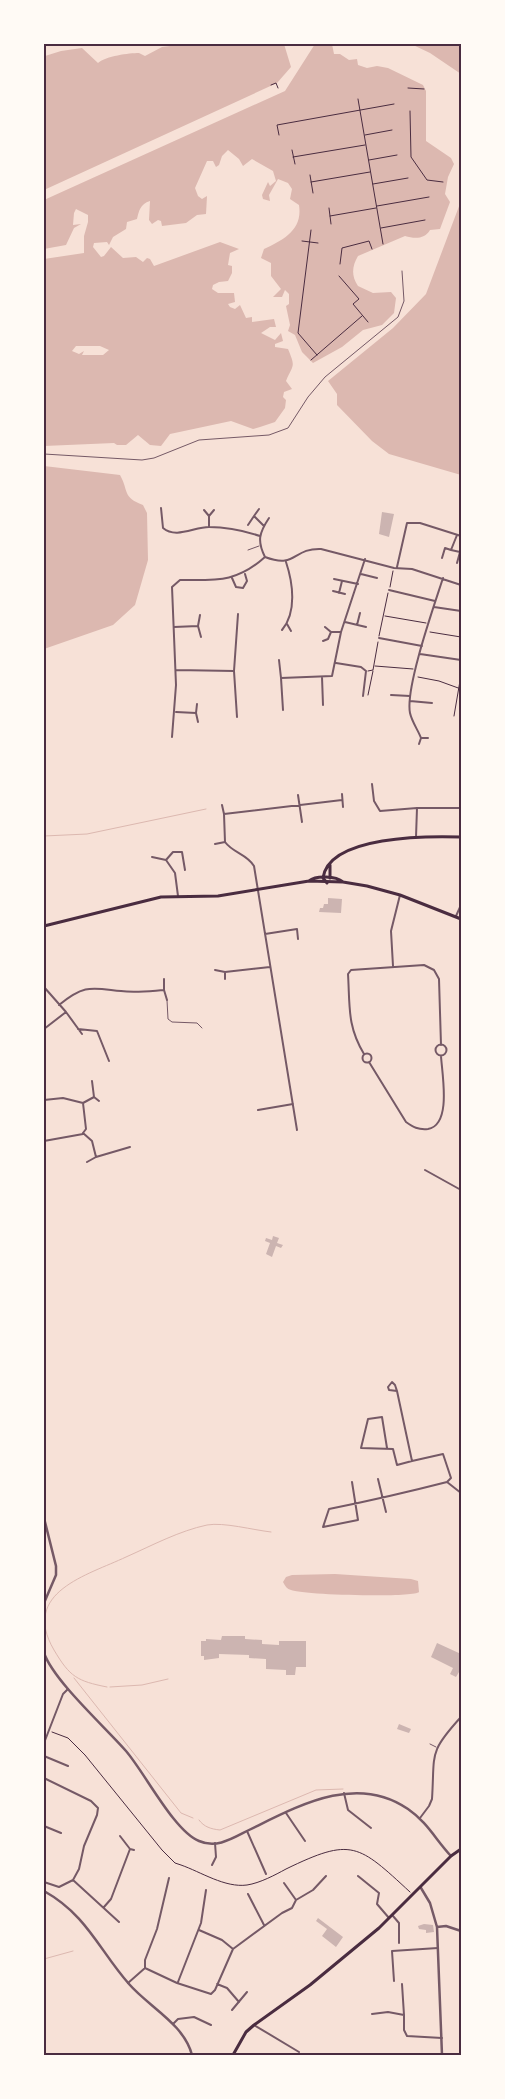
<svg xmlns="http://www.w3.org/2000/svg" width="505" height="2099" font-family="'Fira Sans Condensed',sans-serif">
	<style>
		.water { fill: #dcb8b0; fill-rule: evenodd }
		.lines { fill: none; stroke-linecap: round; stroke-linejoin: round }
		.stream { stroke: #dcb8b0; stroke-width: 1 }
		.building { fill: #ccb4b1 }
		.path { stroke: #4a2c40; stroke-width: 1 }
		.service { stroke: #755966; stroke-width: 1 }
		.minor { stroke: #755966; stroke-width: 2 }
		.tertiary { stroke: #755966; stroke-width: 2.5 }
		.secondary { stroke: #4a2c40; stroke-width: 3 }
		.primary { stroke: #4a2c40; stroke-width: 3 }
		.neatline { fill: none; stroke: #4a2c40; stroke-width: 2 }
	</style>
	<rect width="100%" height="100%" fill="#f7e1d7"/>
	<path class="water" d="M186,44H284L291,67L277,83L44,190L45,56L61,51L82,48L98,63C106,56 129,53 139,53L145,56L162,47Z
		M315,44H332L334,54H340L349,60L357,59L358,65L367,68L377,66L388,68L423,85L426,91V141L451,158L454,164L448,177L445,194L450,202L440,229L430,230C425,239 415,239 405,236L358,256C352,266 351,276 358,286L373,293L391,292L396,298L394,313L382,325L363,330L342,347L313,363L302,352L295,335L288,331L290,325L286,306L289,304V294L285,290L282,297H273L281,289L271,276V263L261,258L264,249C283,240 303,230 299,205L290,199L292,189L288,183L278,179L269,195L270,201L263,199L262,195L268,182L270,186L276,181L273,171L252,159L243,166L239,159L228,150L222,156L219,165L216,167L213,161H207L195,188L198,196L202,199L207,196L206,214L197,215L186,223L162,226L161,221L158,220L152,224L149,220L150,201C140,204 139,211 137,219L127,222L126,229L113,237L109,245L107,242L94,243L93,247L101,257L104,256L111,247L123,258L136,257L143,262L147,258L150,259L154,266L220,242L239,249L230,253L228,265L232,266V273L228,281L219,282L213,285L212,289L218,293H234L235,302L228,304L230,307L235,309L240,305L246,318L252,317V322L274,319L276,327H270L261,333L275,340L281,333L283,341L275,344V347L288,349C296,368 293,364 286,381L292,389L284,392L283,397L286,400L285,408L275,422L260,427L253,429L231,421L170,434L161,446L150,445L138,435L126,445H117L114,443L44,446V259L84,253V236L88,222V215L76,209L74,213L73,225L81,224L74,228L66,245L44,249V200L285,91ZM76,346H100L109,350L103,355H82L84,351L79,354L72,351Z
		M411,44H461V74L430,53Z
		M461,201V475L389,454L372,441L337,405V394L328,381L393,328L426,294Z
		M44,466L120,475C129,491 122,497 143,505L147,513L148,560L135,605L113,625L44,649Z
		M335,1574L411,1579L418,1581L419,1592C413,1598 302,1595 291,1590C287,1589 285,1586 283,1582L286,1577L292,1575Z"/>
	<g class="lines">
		<path class="stream" d="M44,836L87,834L206,809
			M74,1678L181,1813L193,1818
			M107,1687C77,1681 70,1677 54,1650C20,1592 88,1575 126,1557C153,1545 179,1531 207,1525C224,1522 253,1530 271,1532
			M110,1687L142,1685L168,1679
			M199,1820C204,1827 211,1829 220,1830L316,1790L343,1789
			M44,1959L73,1951"/>
	</g>
	<path class="building" d="M382,512L394,514L389,537L379,534Z
		M328,898L342,899L341,913L319,912L320,908H323L324,904H328Z
		M273,1236L279,1238L277,1243L283,1245L281,1248L276,1246L272,1257L266,1254L270,1243L265,1241L266,1238L272,1240Z
		M222,1636H245V1639L262,1640V1644L279,1645V1641H306V1667H296L295,1675H286V1670L266,1669V1659L249,1658V1655L219,1654V1658L204,1660V1656H201V1641H206V1639L221,1640Z
		M437,1643L461,1654V1673L459,1672L456,1677L450,1674L453,1668L431,1657Z
		M399,1724L411,1729L409,1733L397,1729Z
		M318,1918L343,1937L336,1947L322,1936L327,1929L316,1921Z
		M424,1924L433,1925L434,1932L426,1933V1930L419,1929L418,1926Z"/>
	<g class="lines">
		<path class="path" d="M271,85L276,83L278,88
			M408,88L424,89
			M358,99L383,244
			M410,111L411,157L427,180L443,182
			M279,135L277,125L394,104
			M365,135L392,130
			M292,150L295,164
			M293,157L365,145
			M369,160L397,155
			M310,175L313,193
			M311,182L370,172
			M373,184L408,178
			M377,206L429,197
			M329,208L331,224
			M330,216L376,208
			M381,228L425,220
			M311,230L298,333L317,355
			M302,241L318,243
			M340,264L342,248L369,241L372,249
			M339,276L359,299L353,304L368,322
			M311,360L362,316
			M390,587L393,571
			M385,616L426,623
			M430,632L461,637
			M379,636L388,593
			M375,666L413,669
			M368,671L373,670L378,642
			M418,677L439,681L461,689
			M368,695L373,671
			M454,716L461,675
			M44,1728L45,1729
			M52,1732L68,1738L85,1755L162,1850L175,1863L181,1865C201,1872 225,1888 247,1885C260,1883 275,1875 286,1869C352,1837 358,1844 410,1892"/>
		<path class="service" d="M44,454L142,460L154,458L199,440L269,435L288,428L308,397L325,377L398,317L404,301L402,271
			M248,550L259,546
			M167,1000L168,1019L172,1022L197,1023L202,1028
			M430,1744L436,1747"/>
		<path class="minor" d="M161,508L163,528C176,539 194,527 209,527C225,527 245,531 260,536
			M204,510L209,516
			M254,516L259,509
			M269,518C259,533 257,541 265,557C297,569 292,548 321,549L394,568L412,569L461,585
			M248,525L254,516L264,526
			M209,527V516L214,510
			M451,550L460,552L457,563
			M442,558L445,548L451,550L457,535
			M397,567L407,523H420L461,536
			M361,574L377,578
			M232,578L236,587L243,588L247,581L245,574
			M334,579L358,584
			M389,590L435,601
			M333,591L345,594
			M339,593L342,581
			M434,607L461,611
			M345,622L366,627
			M287,624L291,631
			M357,625L360,613
			M198,626L200,615
			M174,627L198,626L201,637
			M325,627L331,632
			M282,630C297,612 293,583 286,562
			M379,638L422,646
			M323,641L328,639L331,632H341
			M420,654L461,660
			M279,660L281,678
			M336,663L361,667L366,671L363,696
			M176,670L234,671L237,717
			M234,671L238,614
			M322,677L323,705
			M391,695L410,696
			M410,701L432,703
			M283,710L281,678L332,676L341,632L365,559
			M176,712L196,713L198,722
			M196,713L197,704
			M172,737L176,685L172,587L180,580C216,580 236,583 265,557
			M428,738H421C418,730 412,722 410,713C405,688 434,606 443,578
			M419,744L421,738
			M372,784L374,801L380,811L417,808L416,837
			M342,794L343,807
			M298,795L302,822
			M222,805L224,814
			M417,808H461
			M215,844L225,842
			M152,857L166,860L175,873L178,896
			M166,860L173,852H182L185,870
			M456,916L461,905
			M265,934L297,929L298,939
			M393,966L391,931L400,895
			M215,970L225,972L270,967
			M225,972V979
			M164,979V990
			M44,987L66,1012L82,1034
			M59,1005C85,984 91,988 121,991C135,993 150,991 164,990L167,1000
			M44,1029L66,1012
			M78,1029L97,1031L109,1061
			M435.5 1050a5.5 5.5 0 1 1 11 0a5.5 5.5 0 1 1-11 0Z
			M362.5 1058a4.5 4.5 0 1 1 9 0a4.5 4.5 0 1 1-9 0Z
			M364,1054C347,1026 350,1006 348,974L351,970L424,965L434,970L439,979L441,1045
			M369,1062L406,1122C413,1127 418,1130 428,1129C452,1125 442,1074 441,1056
			M94,1097L99,1101
			M44,1100L63,1098L83,1103L86,1129L83,1133
			M83,1103L94,1097L92,1081
			M258,1110L293,1104
			M297,1130L254,866C247,854 233,853 225,842L224,814L342,800
			M83,1133L92,1141L96,1157L130,1147
			M44,1141L83,1134
			M87,1162L96,1157
			M425,1170L461,1190
			M397,1391L389,1390L388,1387L392,1382L395,1385L397,1391L412,1461L443,1454L451,1478L447,1482
			M387,1448L382,1417L368,1419L361,1448L393,1449L397,1465L412,1461
			M378,1479L386,1512
			M352,1482L358,1520L323,1527L329,1509C369,1501 408,1492 447,1482
			M447,1482L461,1493
			M44,1743L63,1694L68,1689
			M44,1756L68,1766
			M44,1778L91,1801L98,1808L97,1815L84,1846L79,1869L73,1880L59,1887L44,1882
			M344,1793L348,1810L371,1828
			M286,1813L305,1841
			M420,1818L429,1806L432,1799C435,1753 428,1753 461,1717
			M44,1826L61,1833
			M247,1831L266,1874
			M120,1836L130,1849L134,1850
			M212,1865L216,1857L215,1843
			M358,1876L379,1893L377,1904L389,1918
			M73,1880L119,1922
			M248,1894L264,1925
			M296,1900L313,1890L326,1876
			M104,1907L111,1899L130,1849
			M393,1916L399,1923V1943
			M199,1930L222,1940L233,1949
			M145,1968V1960L157,1929L169,1878
			M394,1981L392,1951L438,1948
			M178,1982L201,1923L206,1890
			M128,1983L145,1968L177,1983L211,1994L215,1990L233,1949L282,1913L292,1908L296,1900L284,1883
			M217,1984L227,1988L239,2002
			M402,1984L404,2015
			M232,2010L247,1992
			M372,2014L388,2012L404,2015V2030L407,2036L442,2038
			M173,2024L178,2019L194,2017L211,2025
			M254,2025L299,2052
			M442,2055H451"/>
		<path class="tertiary" d="M44,1518L56,1566V1575L44,1603
			M44,1653C54,1681 104,1726 126,1751C145,1773 174,1831 199,1841C217,1849 233,1838 249,1830C298,1806 356,1773 408,1809C427,1822 436,1840 451,1856
			M421,1888L430,1903L437,1927L442,2055
			M44,1891C87,1915 99,1950 129,1984C149,2007 184,2024 192,2055
			M437,1927L446,1926L461,1931"/>
		<path class="secondary" d="M330,878V865
			M327,883L323,878C329,835 429,836 461,837
			M233,2055L246,2032L254,2025L310,1985L379,1928L451,1856L461,1849"/>
		<path class="primary" d="M309,881C316,875 336,876 343,882
			M44,926L161,897L218,896L309,881L343,882L367,886L400,895L461,919"/>
	</g>
	<rect width="505" height="2099" fill="none" stroke="#fffaf5" stroke-width="90"/>
	<rect x="45" y="45" width="415" height="2009" class="neatline"/>
</svg>
